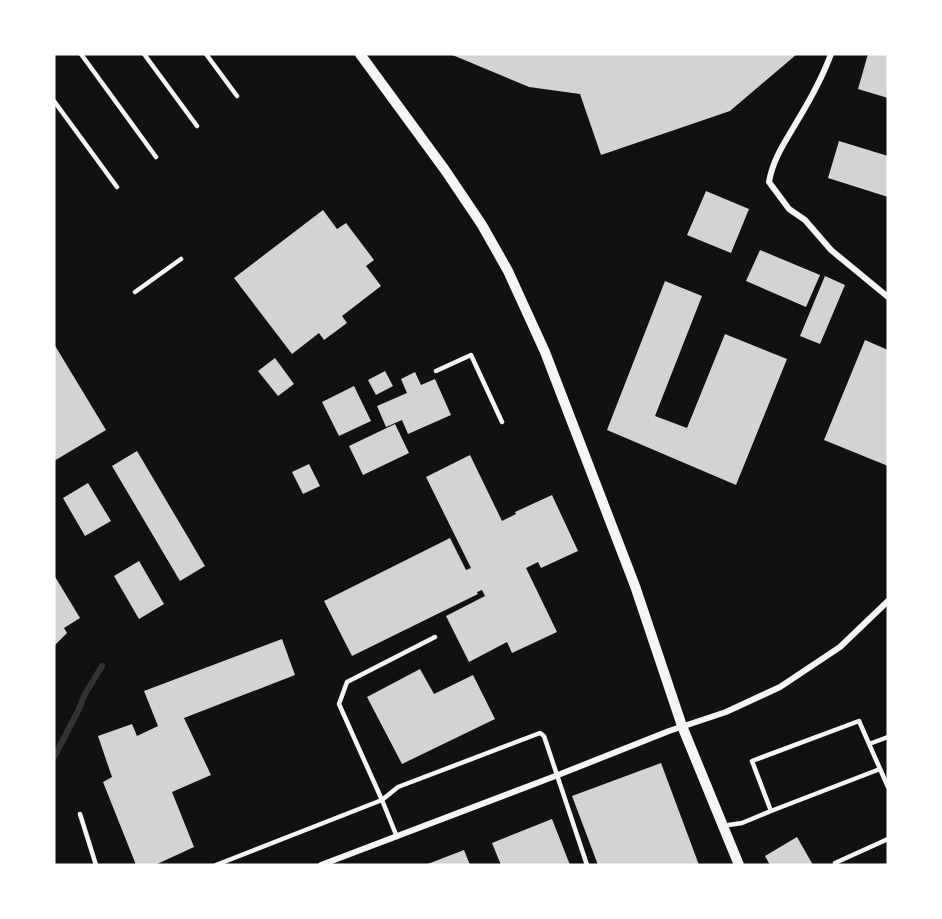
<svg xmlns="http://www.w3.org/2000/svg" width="942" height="919" font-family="'Fira Sans Condensed',sans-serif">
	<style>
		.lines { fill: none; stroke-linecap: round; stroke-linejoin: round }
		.stream { stroke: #333; stroke-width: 6 }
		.building { fill: #d3d3d3 }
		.service { stroke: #f5f5f5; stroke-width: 4.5 }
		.minor { stroke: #f5f5f5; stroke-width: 6 }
		.tertiary { stroke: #f5f5f5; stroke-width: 10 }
	</style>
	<rect width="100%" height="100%" fill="#111"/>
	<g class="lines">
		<path class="stream" d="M54,757L78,711L85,694L102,666"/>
	</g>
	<path class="building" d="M450,54H797L730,111L601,155L580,94L529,87Z
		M868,54H888V98L858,89Z
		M839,141L888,156V197L828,178Z
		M706,191L749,209L731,253L687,235Z
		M323,210L337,229L346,223L374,260L366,266L381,286L342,316L347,323L324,340L319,333L292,354L234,278Z
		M760,250L820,275L806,307L746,281Z
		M825,276L845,285L820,344L800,336Z
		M665,281L702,296L655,416L687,428L725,334L787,359L736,485L607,430Z
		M865,340L888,350V466L824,440Z
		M54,344L106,430L54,461Z
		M275,358L294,384L278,396L258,371Z
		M385,371L393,386L376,395L368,380Z
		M415,372L421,385L435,379L451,415L408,434L402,420L386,427L377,406L407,393L401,379Z
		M354,386L371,421L339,436L322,402Z
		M395,424L409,453L363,475L349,446Z
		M137,451L205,566L180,581L112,466Z
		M470,455L502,521L516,514L515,512L552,495L578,551L541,568L538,562L526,568L557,632L512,653L507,642L469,662L446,616L485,596L482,590L477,592L478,594L352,656L324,601L450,538L466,570L471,568L426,477Z
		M309,464L320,486L303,494L292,472Z
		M88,483L111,521L85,536L63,498Z
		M139,561L164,604L139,619L114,576Z
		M54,575L80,618L64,628L67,633L54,646Z
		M282,639L295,675L184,718L211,775L172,792L194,847L155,865H136L103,782L112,777L98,736L132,724L137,736L158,726L144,691Z
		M420,669L434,694L473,675L495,719L402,764L367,697Z
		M661,763L699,865H598L572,796Z
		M552,819L570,865H501L492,843Z
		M797,837L813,865H770L765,856Z
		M464,850L470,865H425Z"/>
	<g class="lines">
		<path class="service" d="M81,54L156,157
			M144,54L197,126
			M206,54L237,96
			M54,101L117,187
			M135,292L181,259
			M436,371L471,355L502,422
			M869,744L888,737
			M771,811L880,769
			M80,814L96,865
			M722,826L742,823L771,811L752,761L859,721L888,787
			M397,837L382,800L398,787L540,733L544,736L587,865
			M835,863L888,839
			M216,865L382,800L339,704L347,682L435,637"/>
		<path class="minor" d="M831,54C823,76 811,98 799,118C787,139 773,158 769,182L789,209L805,220L831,250L888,297
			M321,865L558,775L669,731L726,712L780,687L840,647L888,601"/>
		<path class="tertiary" d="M360,54L445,170L482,225L508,271L545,352L635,586L682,726L739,865"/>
	</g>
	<rect width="942" height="919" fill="none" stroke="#ffffff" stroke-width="111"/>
</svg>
